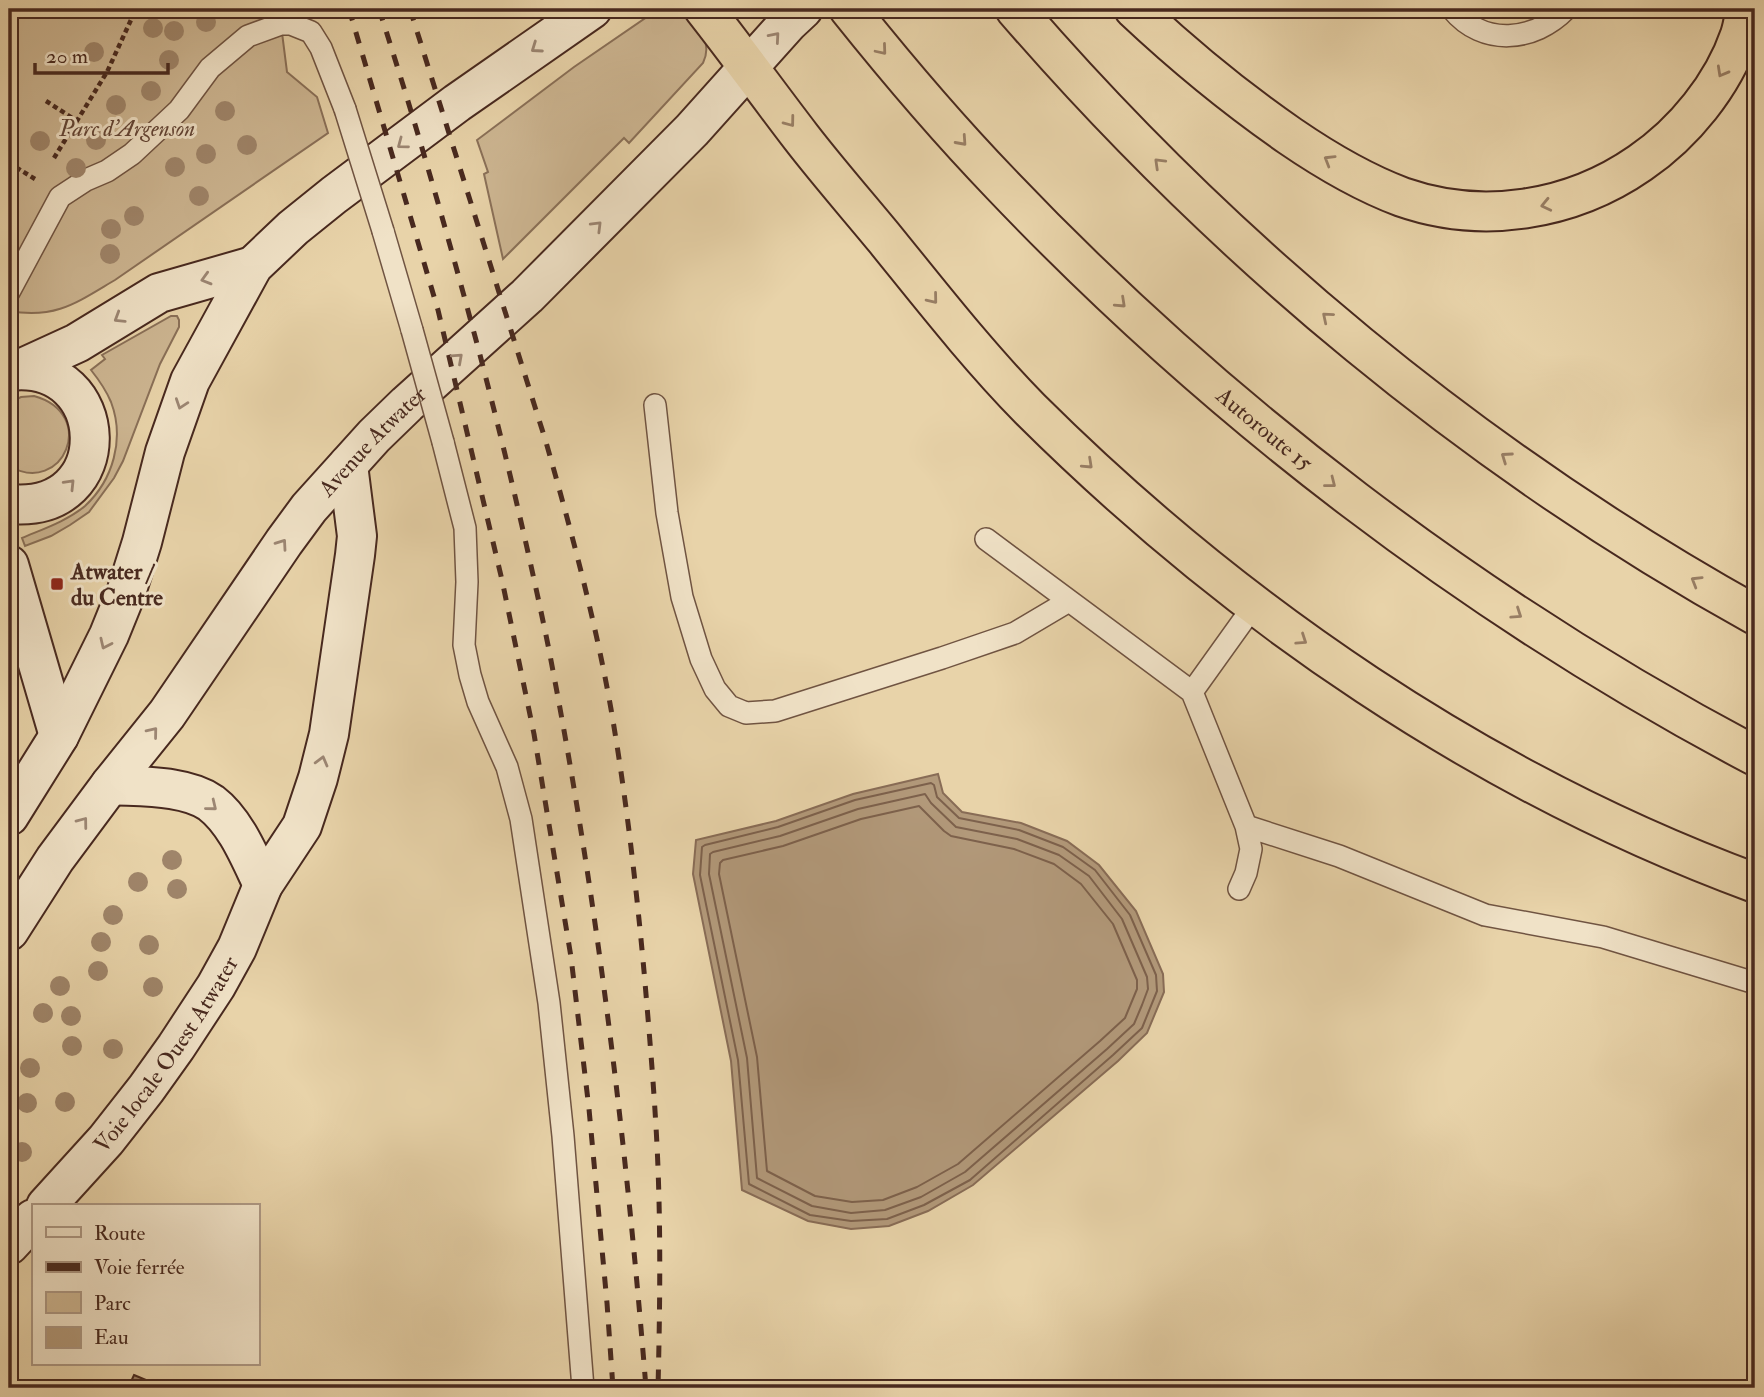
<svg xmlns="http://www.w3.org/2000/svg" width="1764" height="1397" font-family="'IM FELL Double Pica',serif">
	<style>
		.green { fill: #cdb692; stroke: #8a7058; stroke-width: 2 }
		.water { fill: #b2997a; stroke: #886c56; stroke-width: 2 }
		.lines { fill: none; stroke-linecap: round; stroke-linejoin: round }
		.shore { stroke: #7d614c; stroke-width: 2 }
		.building { fill: #9b8167; stroke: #48291f; stroke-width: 2 }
		.lane-casing { stroke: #705442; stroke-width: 24 }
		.secondary-casing { stroke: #48291f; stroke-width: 42 }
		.highway-casing { stroke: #48291f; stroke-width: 42 }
		.path { stroke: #48291f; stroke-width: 4.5; stroke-dasharray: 5 3.5; stroke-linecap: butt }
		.lane { stroke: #f0e2c7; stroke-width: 21 }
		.secondary { stroke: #f0e2c7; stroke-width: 38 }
		.highway { stroke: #e8d3a9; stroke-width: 38 }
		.rail { stroke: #48291f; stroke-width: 5; stroke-dasharray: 12 12; stroke-linecap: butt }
		.lane-bridge-casing { stroke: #705442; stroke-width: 24; stroke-linecap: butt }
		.lane-bridge { stroke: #f0e2c7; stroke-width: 21 }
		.tree { fill: #9f856a }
		.oneway { stroke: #9c8673 }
		.oneway2 { stroke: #987e64 }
		.poi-dot { fill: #8f2418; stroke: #f0e2c7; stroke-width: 2.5 }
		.labels { text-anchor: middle; stroke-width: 6; stroke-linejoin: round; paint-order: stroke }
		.park-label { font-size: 23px; font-style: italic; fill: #634536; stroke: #f0e2c7 }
		.street-label { font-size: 23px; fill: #48291f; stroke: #f0e2c7 }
		.poi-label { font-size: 23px; font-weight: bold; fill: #48291f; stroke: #f0e2c7; text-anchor: start }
	</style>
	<rect width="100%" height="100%" fill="#e8d3a9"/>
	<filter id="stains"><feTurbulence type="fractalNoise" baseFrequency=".00286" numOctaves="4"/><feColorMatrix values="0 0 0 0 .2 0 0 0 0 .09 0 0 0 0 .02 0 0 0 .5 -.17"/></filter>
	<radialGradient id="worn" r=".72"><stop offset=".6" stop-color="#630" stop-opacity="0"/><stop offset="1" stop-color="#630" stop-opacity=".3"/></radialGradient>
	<path class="green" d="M9,9H279L287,72L317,97L328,133L115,280C76,303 56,319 9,311Z
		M680,9L683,10C696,27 714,40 703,63L629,143L624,138L503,259L484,174L488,172L477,140L574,67L647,17L663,10Z
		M171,316H177L179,320V327L160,364L123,461L114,478L89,512L70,525L51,536L25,546L22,538C43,529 67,521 85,506C113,480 125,439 111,402C106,390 99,380 91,370L105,359L102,355Z
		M34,396C99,414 63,497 9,466V403L21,397Z"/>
	<path class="water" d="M938,774L943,793L962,812L1021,823L1067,841L1099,865L1136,911L1163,974L1164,992L1147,1033L1118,1061L973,1185L928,1211L889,1226L851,1229L808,1221L742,1190L731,1061L693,874L696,840L776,821L853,794Z"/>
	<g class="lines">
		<path class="shore" d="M931,783L934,785L937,797L959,818L1019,830L1063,847L1095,870L1130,915L1156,975L1157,991L1142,1028L1113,1055L970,1180L924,1205L887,1219L851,1221L810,1215L749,1184L738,1060L700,875L702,847L705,845L778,827L855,800Z
			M925,794L931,803L956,827L1017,839L1059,855L1089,876L1122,919L1147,977L1148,989L1142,1005L1134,1024L1107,1049L965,1172L921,1197L885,1210L851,1213L812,1206L757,1178L747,1058L709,874L710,854L713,852L780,836L858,809Z
			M919,806L944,831L951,836L1014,849L1054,864L1081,884L1113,924L1137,980V989L1125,1018L1100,1041L958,1164L917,1187L883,1200L852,1202L815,1196L767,1171L757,1057L719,874L720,863L723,860L783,846L861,819Z"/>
	</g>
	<path class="building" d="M134,1375L165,1388H128Z"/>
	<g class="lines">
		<defs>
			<path id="lane" d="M1452,9C1483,47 1534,42 1566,9
				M383,231L412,330
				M9,292L60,197L86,180L107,171L132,154L179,110L210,68L248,36L281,24H291L311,32L321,48L345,109
				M655,405L667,513L682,597L701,659L715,689L729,706L746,713L775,711L942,658L1015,633L1069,601
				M443,442L465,528L467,582L464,645L470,675L478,702L507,767L521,819L549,1003L563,1136L583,1388
				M986,539L1192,692L1255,604
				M1192,692L1246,826L1251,849L1246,873L1239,889
				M1246,826L1339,856L1485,915L1603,937L1755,983"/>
			<g id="secondary">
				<path d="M18,370L77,343L159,293L253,266"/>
				<path d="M9,504C120,515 113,359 10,371"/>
				<path d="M9,565L59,736"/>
				<path d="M110,785C141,787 185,785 211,803C236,822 250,858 263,885"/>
				<path d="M9,816L59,736L109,635L126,593L142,542L165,452L190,381L253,266L293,228L334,195L457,103L592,9"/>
				<path id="s1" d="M9,931L55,859L110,785L167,714L284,542L309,508L374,436L407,404L527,296L692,130L788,23L803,9"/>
				<path id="s2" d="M46,1206L106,1140L146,1089L176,1047L216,986L237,948L263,885L302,826L318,778L329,734L355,555L357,536L348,465"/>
				<path d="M9,1245L33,1219"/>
			</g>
			<g id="highway">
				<path d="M704,9C737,51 768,94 801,137C828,172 857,205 885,239C932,297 978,356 1030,409C1235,613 1483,783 1755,883"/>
				<path id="s3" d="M849,9C897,69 947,128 1001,184C1219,413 1475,608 1755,756"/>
				<path d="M1015,9C1224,251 1476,460 1755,615"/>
				<path d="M1134,9C1183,55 1235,98 1290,136C1325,160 1362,182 1402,197C1482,225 1571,211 1640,163C1684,133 1723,85 1740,35C1743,26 1744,17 1746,9"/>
			</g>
		</defs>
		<use href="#lane" class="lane-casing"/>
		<use href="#secondary" class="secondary-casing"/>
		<use href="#highway" class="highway-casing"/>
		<path class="path" d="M46,101L77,121
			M54,158L107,72L136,9
			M9,163L35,179"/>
		<use href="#lane" class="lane"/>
		<use href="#secondary" class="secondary"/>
		<use href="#highway" class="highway"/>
		<path class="rail" d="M349,9L438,310L502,580L534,734L571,957L589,1109L607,1303L613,1388
			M379,9C416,123 449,239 480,355C505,451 528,548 548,645C596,890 626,1139 646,1388
			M410,9L546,442C571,530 595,619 611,709C626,796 636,884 644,971C649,1029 654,1087 657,1145C661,1226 660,1307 658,1388"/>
		<defs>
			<path id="lane-bridge" d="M345,109L383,231
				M412,330L443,442"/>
		</defs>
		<use href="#lane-bridge" class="lane-bridge-casing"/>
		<use href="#lane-bridge" class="lane-bridge"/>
	</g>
	<g class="tree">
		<circle cx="206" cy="22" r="10"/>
		<circle cx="153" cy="28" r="10"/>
		<circle cx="174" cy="31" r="10"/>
		<circle cx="94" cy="52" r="10"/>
		<circle cx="169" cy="60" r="10"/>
		<circle cx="151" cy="91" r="10"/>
		<circle cx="116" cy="105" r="10"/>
		<circle cx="225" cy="111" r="10"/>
		<circle cx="96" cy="140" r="10"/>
		<circle cx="40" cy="141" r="10"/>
		<circle cx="247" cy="145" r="10"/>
		<circle cx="206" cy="154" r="10"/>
		<circle cx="175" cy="167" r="10"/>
		<circle cx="76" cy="168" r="10"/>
		<circle cx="199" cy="196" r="10"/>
		<circle cx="134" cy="216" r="10"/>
		<circle cx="111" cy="229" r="10"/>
		<circle cx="110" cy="254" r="10"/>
		<circle cx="172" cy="860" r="10"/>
		<circle cx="138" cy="882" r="10"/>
		<circle cx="177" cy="889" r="10"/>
		<circle cx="113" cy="915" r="10"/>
		<circle cx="101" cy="942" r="10"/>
		<circle cx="149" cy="945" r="10"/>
		<circle cx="98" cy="971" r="10"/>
		<circle cx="60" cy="986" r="10"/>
		<circle cx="153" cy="987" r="10"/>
		<circle cx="43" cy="1013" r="10"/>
		<circle cx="71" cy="1016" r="10"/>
		<circle cx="72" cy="1046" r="10"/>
		<circle cx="113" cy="1049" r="10"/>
		<circle cx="30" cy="1068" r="10"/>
		<circle cx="65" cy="1102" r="10"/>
		<circle cx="27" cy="1103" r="10"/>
		<circle cx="22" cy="1152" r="10"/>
	</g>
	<defs><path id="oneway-chevron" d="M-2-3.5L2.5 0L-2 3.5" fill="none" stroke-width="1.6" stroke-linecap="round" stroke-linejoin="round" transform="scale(1.75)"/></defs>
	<g class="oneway">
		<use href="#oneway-chevron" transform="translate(775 37) rotate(-49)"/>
		<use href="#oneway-chevron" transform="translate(536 48) rotate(145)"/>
		<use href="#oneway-chevron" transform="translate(402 144) rotate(143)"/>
		<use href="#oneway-chevron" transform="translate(597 226) rotate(-45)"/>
		<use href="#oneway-chevron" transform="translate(206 279) rotate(164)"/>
		<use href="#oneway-chevron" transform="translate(119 318) rotate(148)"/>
		<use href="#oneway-chevron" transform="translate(458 358) rotate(-42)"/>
		<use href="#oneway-chevron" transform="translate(181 404) rotate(109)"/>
		<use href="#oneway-chevron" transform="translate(70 484) rotate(-46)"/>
		<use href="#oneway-chevron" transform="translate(282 544) rotate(-55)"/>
		<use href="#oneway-chevron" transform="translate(105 644) rotate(115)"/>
		<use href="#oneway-chevron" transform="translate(153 732) rotate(-51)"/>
		<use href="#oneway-chevron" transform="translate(322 761) rotate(-75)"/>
		<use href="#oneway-chevron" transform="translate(212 806) rotate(39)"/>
		<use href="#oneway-chevron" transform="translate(83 822) rotate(-53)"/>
	</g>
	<g class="oneway2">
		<use href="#oneway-chevron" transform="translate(882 50) rotate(50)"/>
		<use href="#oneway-chevron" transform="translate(1722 72) rotate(119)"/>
		<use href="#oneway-chevron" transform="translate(790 122) rotate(53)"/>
		<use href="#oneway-chevron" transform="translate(962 141) rotate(48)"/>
		<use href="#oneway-chevron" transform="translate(1329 160) rotate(-149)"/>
		<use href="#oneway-chevron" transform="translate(1159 163) rotate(-136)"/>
		<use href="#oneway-chevron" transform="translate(1546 205) rotate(167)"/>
		<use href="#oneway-chevron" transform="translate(933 299) rotate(51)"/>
		<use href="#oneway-chevron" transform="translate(1121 303) rotate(43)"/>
		<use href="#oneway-chevron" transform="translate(1327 317) rotate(-140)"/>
		<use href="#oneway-chevron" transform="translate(1506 457) rotate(-145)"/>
		<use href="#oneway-chevron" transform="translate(1088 464) rotate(43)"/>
		<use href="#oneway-chevron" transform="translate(1331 483) rotate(38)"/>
		<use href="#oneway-chevron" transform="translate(1696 581) rotate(-149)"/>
		<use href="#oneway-chevron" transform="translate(1517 614) rotate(34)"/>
		<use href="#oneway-chevron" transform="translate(1302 640) rotate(34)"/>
	</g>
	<rect class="poi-dot" x="50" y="577" width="14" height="14" rx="3.5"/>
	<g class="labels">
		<g class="park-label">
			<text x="127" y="136">Parc d'Argenson</text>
		</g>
		<g class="street-label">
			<text dy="8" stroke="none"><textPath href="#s3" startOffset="592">Autoroute 15</textPath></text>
			<text dy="8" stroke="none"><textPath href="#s1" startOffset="611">Avenue Atwater</textPath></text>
			<text dy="8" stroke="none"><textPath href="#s2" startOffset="194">Voie locale Ouest Atwater</textPath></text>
		</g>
		<g class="poi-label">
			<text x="71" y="579">Atwater /<tspan x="71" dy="26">du Centre</tspan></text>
		</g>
	</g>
	<rect width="1764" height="1397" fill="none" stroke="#e8d3a9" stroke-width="35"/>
	<rect x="10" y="10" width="1743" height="1376" fill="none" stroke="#48291f" stroke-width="3.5"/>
	<rect x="18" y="18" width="1729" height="1362" fill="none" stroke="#48291f" stroke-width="2"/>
	<rect x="32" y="1204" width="228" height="161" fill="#f0e2c7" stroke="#ad9884" stroke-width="2"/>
	<rect x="46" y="1227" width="35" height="10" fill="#f0e2c7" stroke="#ad9884" stroke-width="2"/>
	<text x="94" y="1240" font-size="21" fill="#48291f">Route</text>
	<rect x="46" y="1262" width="35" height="10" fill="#48291f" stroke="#ad9884" stroke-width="2"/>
	<text x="94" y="1274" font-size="21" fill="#48291f">Voie ferrée</text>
	<rect x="46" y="1292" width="35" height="21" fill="#cdb692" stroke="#ad9884" stroke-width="2"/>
	<text x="94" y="1310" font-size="21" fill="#48291f">Parc</text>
	<rect x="46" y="1327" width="35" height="21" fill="#b2997a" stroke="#ad9884" stroke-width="2"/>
	<text x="94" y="1344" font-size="21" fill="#48291f">Eau</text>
	<path d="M35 63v10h133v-10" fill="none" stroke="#48291f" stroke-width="3.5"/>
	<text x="46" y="63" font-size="21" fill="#48291f" stroke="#f0e2c7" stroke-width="5" paint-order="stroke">20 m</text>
	<rect width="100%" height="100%" filter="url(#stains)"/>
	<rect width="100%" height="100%" fill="url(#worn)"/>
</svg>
